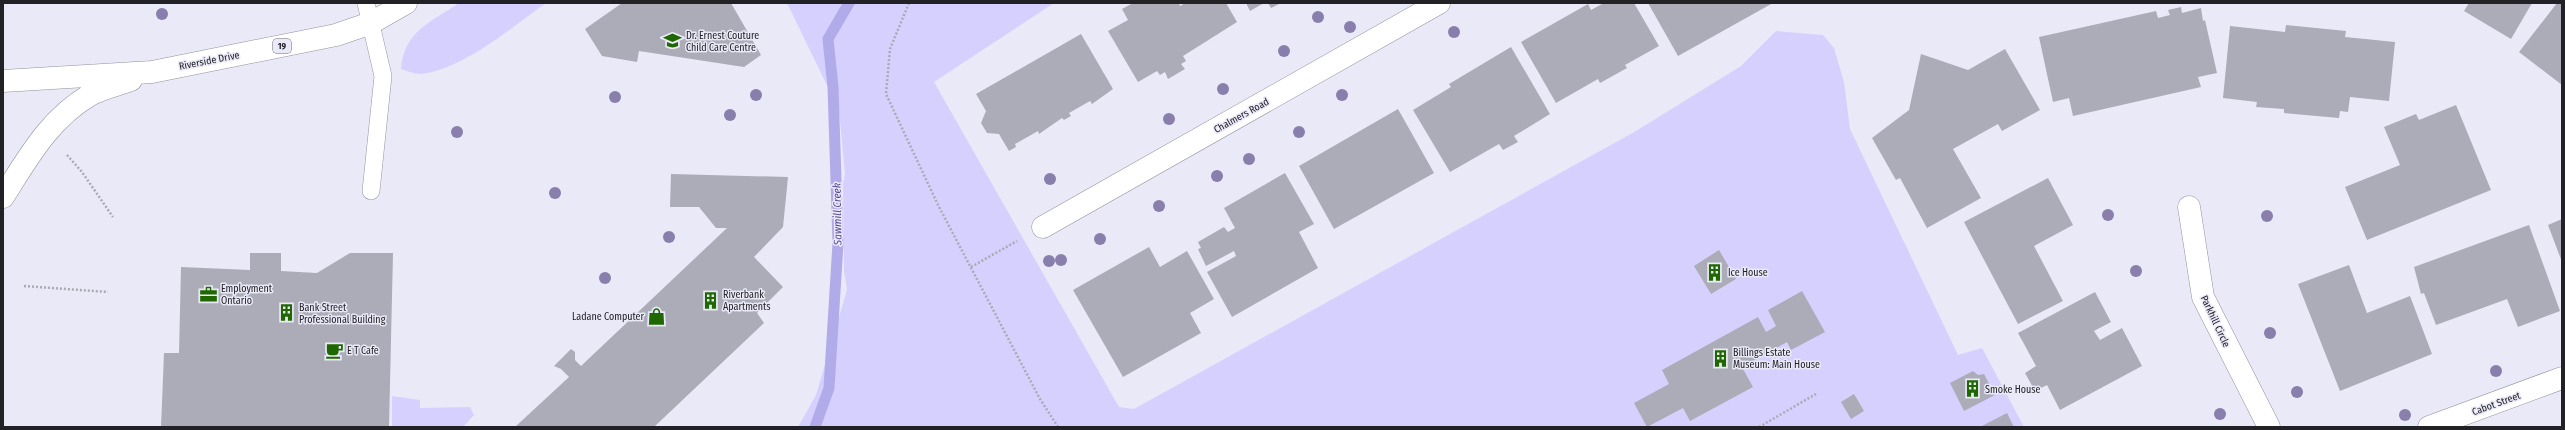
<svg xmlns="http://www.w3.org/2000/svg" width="2565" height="430" font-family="'Fira Sans Condensed',sans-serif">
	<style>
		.green { fill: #d5d0fe }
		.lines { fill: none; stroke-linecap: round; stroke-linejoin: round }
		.stream { stroke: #b2abe9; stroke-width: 11 }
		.building { fill: #acabb8 }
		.service-casing { stroke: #93929f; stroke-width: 18 }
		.minor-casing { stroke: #93929f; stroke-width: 23 }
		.primary-casing { stroke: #93929f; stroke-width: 23 }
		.path { stroke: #aaa9b4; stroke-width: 2.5; stroke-dasharray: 2 2; stroke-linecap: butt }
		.service { stroke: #fff; stroke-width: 17 }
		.minor { stroke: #fff; stroke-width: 22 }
		.primary { stroke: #fff; stroke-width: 22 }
		.tree { fill: #897fac }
		.labels { text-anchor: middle; stroke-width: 3; stroke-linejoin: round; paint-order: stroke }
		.shield { fill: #eae9f7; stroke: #5e5d65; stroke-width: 1 }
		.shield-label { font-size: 9px; font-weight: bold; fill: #222126 }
		.poi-label { font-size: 10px; fill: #222126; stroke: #eae9f7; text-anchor: start }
		.street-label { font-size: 10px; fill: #222126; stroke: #eae9f7 }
		.water-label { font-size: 11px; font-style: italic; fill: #564892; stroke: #eae9f7 }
	</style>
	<rect width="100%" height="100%" fill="#eae9f7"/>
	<path class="green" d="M459,3H546C512,27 464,69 421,74C415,74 407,71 401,69C404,31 431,22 459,3Z
		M787,3H1054L934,82L1119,407L1134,409L1636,131L1741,66L1776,31L1823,35L1834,48L1844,82L1850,129L1958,355L1982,348L2024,427H798L816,395L847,290L844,271L843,184L845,174L839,110Z
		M392,396L420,400V408L470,407L474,415L463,427H392Z"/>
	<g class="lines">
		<path class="stream" d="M815,427L829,388L838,243L833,87L828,39L849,3"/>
	</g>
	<path class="building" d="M622,3H731L761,55L744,67L639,51L637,62L602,56L585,29Z
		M1133,3H1179L1180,6L1185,3H1226L1237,22L1183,56L1186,61L1181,64L1185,69L1168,79L1165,72L1160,75L1157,71L1138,82L1108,31L1128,20L1122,9Z
		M1246,3H1264L1250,11Z
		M1268,3H1281L1271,8Z
		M1604,3H1634L1659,46L1625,65L1627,68L1600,83L1598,79L1556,103L1521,42L1588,4L1591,10Z
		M1648,3H1773L1678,56Z
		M2469,3H2532L2511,39L2464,11Z
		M2557,3H2562V85L2519,52Z
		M2181,7L2182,13L2201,8L2203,21L2205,20L2217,73L2198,77L2201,87L2073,116L2069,98L2053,102L2039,37L2156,11L2158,18L2170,15L2168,10Z
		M2286,25L2346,31L2345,37L2395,42L2389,101L2350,97L2348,112L2340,111L2339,118L2284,113V109L2256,107L2257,102L2223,98L2230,26L2285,32Z
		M1081,34L1113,89L1092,104L1090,101L1069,113L1071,116L1064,120L1062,118L1039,134L1038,131L1015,144L1016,147L1009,151L999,134L987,133L981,123L986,111L976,94Z
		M1511,47L1550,114L1514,136L1518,142L1503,150L1499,144L1450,172L1413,110L1451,87L1449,84Z
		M2005,49L2040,110L2002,131L1998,124L1953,149L1981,198L1927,228L1900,178L1896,180L1872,138L1909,110L1921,54L1968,70Z
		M2456,105L2491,190L2367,240L2345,187L2400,165L2384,127L2416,114L2419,120Z
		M1398,109L1434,173L1334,229L1299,166Z
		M1285,173L1314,224L1299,232L1318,268L1232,317L1207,272L1236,256L1234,251L1206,266L1198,249L1201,248L1198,242L1224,227L1228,232L1235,228L1224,208Z
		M671,174L788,177L783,227L754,257L783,287L757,313L764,323L654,427H515L569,377L561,369L554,366L571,349L575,352V360L581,366L727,228H716L699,207H670Z
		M2048,178L2073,225L2034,246L2063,301L2018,324L1964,222Z
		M2562,219V262L2548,225Z
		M2529,225L2560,311L2518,327L2507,299L2436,325L2424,293L2421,294L2414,267Z
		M1149,247L1160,267L1187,251L1214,299L1190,313L1201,333L1123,377L1073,290Z
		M1719,250L1736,279L1711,294L1694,266Z
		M250,253H281V271L317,273L350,253H393L389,427H161L164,353H179L181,267L250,270Z
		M2349,265L2367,313L2410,296L2432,354L2340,391L2298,284Z
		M1802,291L1825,332L1791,350L1787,342L1742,367L1753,387L1690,421L1683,408L1647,427L1634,403L1669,384L1662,370L1758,317L1766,332L1776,326L1768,310Z
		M2095,292L2111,322L2094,331L2100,340L2122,328L2142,366L2060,410L2047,385L2035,391L2025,373L2036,366L2018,333Z
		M1973,371L1978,375L1984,374L1995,395L1964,411L1950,383Z
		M1854,394L1864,411L1851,419L1841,402Z
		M2007,413L2014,427H1980Z"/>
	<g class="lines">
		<defs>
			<path id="service" d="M366,3L383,76L371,191"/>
			<path id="minor" d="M2189,207L2203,297L2269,427
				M1043,227L1439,3
				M2429,427L2562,378"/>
			<path id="primary" d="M3,81L152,72L336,35L371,23L406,3
				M3,197C28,158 49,119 90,95C102,88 118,85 131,80"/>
		</defs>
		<use href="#service" class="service-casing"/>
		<use href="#minor" class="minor-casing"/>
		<use href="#primary" class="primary-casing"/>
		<path class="path" d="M909,3L890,49L886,94L938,205L1040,399L1058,427
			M67,155L82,172L113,217
			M971,267L1017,241
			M24,286L108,292
			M1759,427L1816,394"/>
		<use href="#service" class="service"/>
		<use href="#minor" class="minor"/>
		<use href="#primary" class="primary"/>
	</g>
	<g class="tree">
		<circle cx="162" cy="14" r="6"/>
		<circle cx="1318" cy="17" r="6"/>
		<circle cx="1350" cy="27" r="6"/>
		<circle cx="1454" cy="32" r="6"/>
		<circle cx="1284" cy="51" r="6"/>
		<circle cx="1223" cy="89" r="6"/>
		<circle cx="756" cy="95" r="6"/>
		<circle cx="1342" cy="95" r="6"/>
		<circle cx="615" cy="97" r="6"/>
		<circle cx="730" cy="115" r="6"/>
		<circle cx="1169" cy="119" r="6"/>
		<circle cx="457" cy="132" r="6"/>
		<circle cx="1299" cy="132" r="6"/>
		<circle cx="1249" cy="159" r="6"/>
		<circle cx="1217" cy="176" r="6"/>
		<circle cx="1050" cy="179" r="6"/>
		<circle cx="555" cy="193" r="6"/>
		<circle cx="1159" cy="206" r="6"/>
		<circle cx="2108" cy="215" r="6"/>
		<circle cx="2267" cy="216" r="6"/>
		<circle cx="669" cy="237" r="6"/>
		<circle cx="1100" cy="239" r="6"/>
		<circle cx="1061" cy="260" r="6"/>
		<circle cx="1049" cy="261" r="6"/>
		<circle cx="2136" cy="271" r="6"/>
		<circle cx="605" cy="278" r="6"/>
		<circle cx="2270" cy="333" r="6"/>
		<circle cx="2496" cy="371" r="6"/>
		<circle cx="2297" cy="392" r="6"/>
		<circle cx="2220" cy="414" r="6"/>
		<circle cx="2405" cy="415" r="6"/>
	</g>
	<defs>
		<symbol id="school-bare" viewBox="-9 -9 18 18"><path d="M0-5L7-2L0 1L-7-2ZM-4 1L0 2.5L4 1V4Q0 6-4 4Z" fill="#1f6801" stroke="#eae9f7" stroke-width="2.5" paint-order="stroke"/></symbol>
		<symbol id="building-bare" viewBox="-9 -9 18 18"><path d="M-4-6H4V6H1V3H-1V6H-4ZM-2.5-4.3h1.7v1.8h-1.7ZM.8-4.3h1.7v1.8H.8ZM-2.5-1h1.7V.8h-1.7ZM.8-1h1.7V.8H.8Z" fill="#1f6801" stroke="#eae9f7" stroke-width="2.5" paint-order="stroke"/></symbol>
		<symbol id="office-bare" viewBox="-9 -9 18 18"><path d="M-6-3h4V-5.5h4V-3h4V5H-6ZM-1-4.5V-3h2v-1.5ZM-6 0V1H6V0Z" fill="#1f6801" stroke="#eae9f7" stroke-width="2.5" paint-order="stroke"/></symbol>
		<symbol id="shop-bare" viewBox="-9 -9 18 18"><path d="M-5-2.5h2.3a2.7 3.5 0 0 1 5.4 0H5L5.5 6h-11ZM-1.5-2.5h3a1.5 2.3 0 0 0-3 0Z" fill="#1f6801" stroke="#eae9f7" stroke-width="2.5" paint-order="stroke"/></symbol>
		<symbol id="cafe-bare" viewBox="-9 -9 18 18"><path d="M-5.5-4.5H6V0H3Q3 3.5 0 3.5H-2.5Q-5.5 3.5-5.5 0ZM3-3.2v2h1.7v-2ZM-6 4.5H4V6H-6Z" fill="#1f6801" stroke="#eae9f7" stroke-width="2.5" paint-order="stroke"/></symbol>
	</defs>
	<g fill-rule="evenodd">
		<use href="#school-bare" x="660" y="28" width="25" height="25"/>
		<use href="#building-bare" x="1702" y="260" width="25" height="25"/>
		<use href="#office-bare" x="196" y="282" width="25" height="25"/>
		<use href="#building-bare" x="698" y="288" width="25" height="25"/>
		<use href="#building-bare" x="274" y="300" width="25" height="25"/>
		<use href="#shop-bare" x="644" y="304" width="25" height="25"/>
		<use href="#cafe-bare" x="322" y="338" width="25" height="25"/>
		<use href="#building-bare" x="1708" y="346" width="25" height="25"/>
		<use href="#building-bare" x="1960" y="376" width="25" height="25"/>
	</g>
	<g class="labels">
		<rect class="shield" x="273" y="39" width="18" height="14" rx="3"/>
		<g class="shield-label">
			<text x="282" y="49">19</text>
		</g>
		<g class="poi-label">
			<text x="686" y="39">Dr. Ernest Couture<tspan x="686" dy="12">Child Care Centre</tspan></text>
			<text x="1728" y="276">Ice House</text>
			<text x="221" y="292">Employment<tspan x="221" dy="12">Ontario</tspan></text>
			<text x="723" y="298">Riverbank<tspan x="723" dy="12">Apartments</tspan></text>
			<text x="299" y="311">Bank Street<tspan x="299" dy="12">Professional Building</tspan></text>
			<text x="644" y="320" text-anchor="end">Ladane Computer</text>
			<text x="347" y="354">E T Cafe</text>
			<text x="1733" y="356">Billings Estate<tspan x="1733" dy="12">Museum: Main House</tspan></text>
			<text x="1985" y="393">Smoke House</text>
		</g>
		<g class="street-label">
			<text transform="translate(209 60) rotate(-11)" y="4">Riverside Drive</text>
			<text transform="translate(1241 115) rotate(-29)" y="4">Chalmers Road</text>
			<text transform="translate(2216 321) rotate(65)" y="4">Parkhill Circle</text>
			<text transform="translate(2496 403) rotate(-20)" y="4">Cabot Street</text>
		</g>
		<g class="water-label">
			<text transform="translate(837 214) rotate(-91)" y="4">Sawmill Creek</text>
		</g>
	</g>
	<rect width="2565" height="430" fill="none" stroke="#222126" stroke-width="8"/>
</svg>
